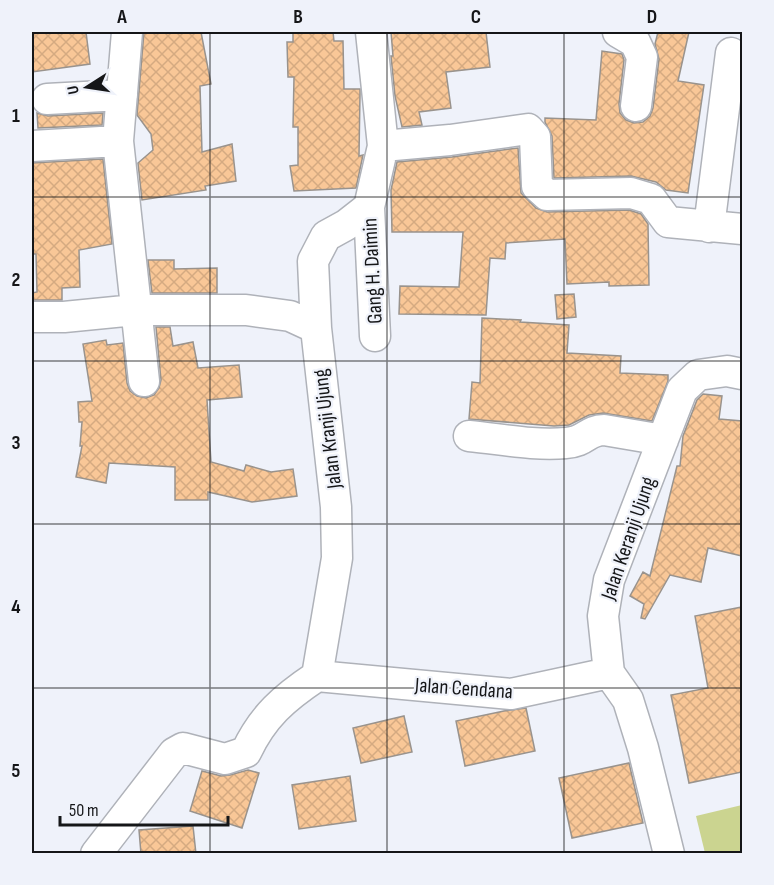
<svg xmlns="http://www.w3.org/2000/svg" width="774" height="885" font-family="'Sofia Sans Condensed',sans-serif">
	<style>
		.park { fill: #cbd490 }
		.building { fill: url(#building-cross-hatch); stroke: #99938d; stroke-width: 1.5 }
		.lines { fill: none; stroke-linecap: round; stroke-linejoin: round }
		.minor-casing { stroke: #afb2b9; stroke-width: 33 }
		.minor { stroke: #fff; stroke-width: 30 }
		.grid { fill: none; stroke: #151618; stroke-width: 1.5; stroke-opacity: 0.55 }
		.labels { text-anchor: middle; stroke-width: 4.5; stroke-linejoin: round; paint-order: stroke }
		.street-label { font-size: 21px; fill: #151618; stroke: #eff2fa }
		.neatline { fill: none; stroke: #151618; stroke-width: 2 }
		.grid-label { font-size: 20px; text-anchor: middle; font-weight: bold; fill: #151618 }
	</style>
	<defs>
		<pattern id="building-cross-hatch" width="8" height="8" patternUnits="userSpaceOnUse" patternTransform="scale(1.5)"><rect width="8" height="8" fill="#f9c797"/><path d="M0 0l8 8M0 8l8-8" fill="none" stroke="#d5aa81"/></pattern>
	</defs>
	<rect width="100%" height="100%" fill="#eff2fa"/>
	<path class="park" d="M742,805V853H705L696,816Z"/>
	<path class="building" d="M32,32H86L90,64L32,72Z
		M144,32H201L211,84L200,86L202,152L232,144L236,181L205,186L206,190L142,200L138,163L153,150L151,134L137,115Z
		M293,32H333L334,41H343L344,89H360V94L359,156L363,155L356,188L294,191L290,166L298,165V127H293L294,77H288L287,42H293Z
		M391,32H486L490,67L446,72L451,108L419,112L422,125L402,127L395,96L391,56H393Z
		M658,32H689L678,81L704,85L688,193L666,190L656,182L631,176L554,178L552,136L545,122V118L596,120L602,51L622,54L624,60L619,104L620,113L626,120L634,123L643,122L650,116L653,108L659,59L655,44Z
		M37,113L48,116L103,113L102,125L38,128Z
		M518,148L521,193L536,208L547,212L629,210L641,214L648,224L649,285L609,286V282L567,284L565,239L506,243L505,259L490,258L486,315L399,314L400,286L459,287L463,232H392L391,190L397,162L452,157Z
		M103,159L112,244L79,250L80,287L62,288V300H32V293L37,292L36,254H32V163Z
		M148,260H174V269L217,268V293H152Z
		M574,294L576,317L557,319L555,295Z
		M482,318L521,320L520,322L569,325L567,353L621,356L620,373L668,375V381L652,421L603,413L589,415L569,425L554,426L469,419L472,382L480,383Z
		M156,327H170L173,346L193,342L198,368L239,365L242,397L207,400L211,462L244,471L246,465L271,472L293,469L297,496L252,502L208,492V500H175V467L109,463L106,483L76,477L82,446H80L82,422H79L78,402L92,401L83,344L106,340L107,345L123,343L127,383L130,391L137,396L146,398L154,395L159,388L161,380Z
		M703,394L722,396L719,419L742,421V556L708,548L701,582L670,575L645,619L641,618L644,604L630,596L643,572L650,576L677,466H680L683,436L697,400Z
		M742,607V772L689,783L671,695L708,688L695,616Z
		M526,708L535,751L465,766L456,721L504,711Z
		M404,716L412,752L361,763L353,728Z
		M629,763L643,823L572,838L559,778Z
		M248,770L259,773L242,828L190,811L202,771L221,776L230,775Z
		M350,776L356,821L299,829L292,785Z
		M193,826L196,854H141L139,830Z"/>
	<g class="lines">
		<defs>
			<path id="minor" d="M127,32L118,141L144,381
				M371,32L383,146L369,207L375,336
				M618,32L635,42L642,57L636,106
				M47,99L122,95
				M32,146L118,141
				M383,146L450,140L528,129L535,137L537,186L547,195L631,193L651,199L668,222L742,229
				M709,227L731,53
				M32,317H64L135,310H246L290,316L316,328
				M469,436C501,439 534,446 566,443C586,442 587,430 604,430L663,440
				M317,676L337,558L336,507L316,328L313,261L326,236L346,225L369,207
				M317,676L511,694L609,673
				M96,854L174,753L183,748L225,759L246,752C263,716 284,698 317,676
				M669,854L643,748L628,700L609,673L603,616L609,580L682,390L698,375L727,371L742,374"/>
		</defs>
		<use href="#minor" class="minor-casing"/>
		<use href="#minor" class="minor"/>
	</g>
	<path class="grid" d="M210,32V854M387,32V854M564,32V854M32,197H742M32,361H742M32,524H742M32,688H742"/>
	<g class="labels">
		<g class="street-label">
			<text transform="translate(372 271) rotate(-93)" y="7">Gang H. Daimin</text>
			<text transform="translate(327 429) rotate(-97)" y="7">Jalan Kranji Ujung</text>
			<text transform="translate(628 538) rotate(-71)" y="7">Jalan Keranji Ujung</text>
			<text transform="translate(464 688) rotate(4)" y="7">Jalan Cendana</text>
		</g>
	</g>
	<rect width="774" height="885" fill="none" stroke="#eff2fa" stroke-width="66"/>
	<g transform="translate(87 87) rotate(258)" stroke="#eff2fa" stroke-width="4.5" paint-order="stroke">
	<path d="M0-4.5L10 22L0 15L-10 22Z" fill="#151618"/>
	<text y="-9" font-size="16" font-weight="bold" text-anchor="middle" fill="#151618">U</text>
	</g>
	<path d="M60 816v9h168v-9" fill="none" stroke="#151618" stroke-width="3"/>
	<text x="69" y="816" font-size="18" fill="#151618" stroke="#eff2fa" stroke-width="4.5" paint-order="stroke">50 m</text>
	<rect x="33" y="33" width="708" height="819" class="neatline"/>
	<g class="grid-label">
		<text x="122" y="23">A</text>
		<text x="298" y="23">B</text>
		<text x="476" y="23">C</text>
		<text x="652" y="23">D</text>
		<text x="16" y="122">1</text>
		<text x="16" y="286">2</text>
		<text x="16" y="449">3</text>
		<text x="16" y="613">4</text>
		<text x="16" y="777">5</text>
	</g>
</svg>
